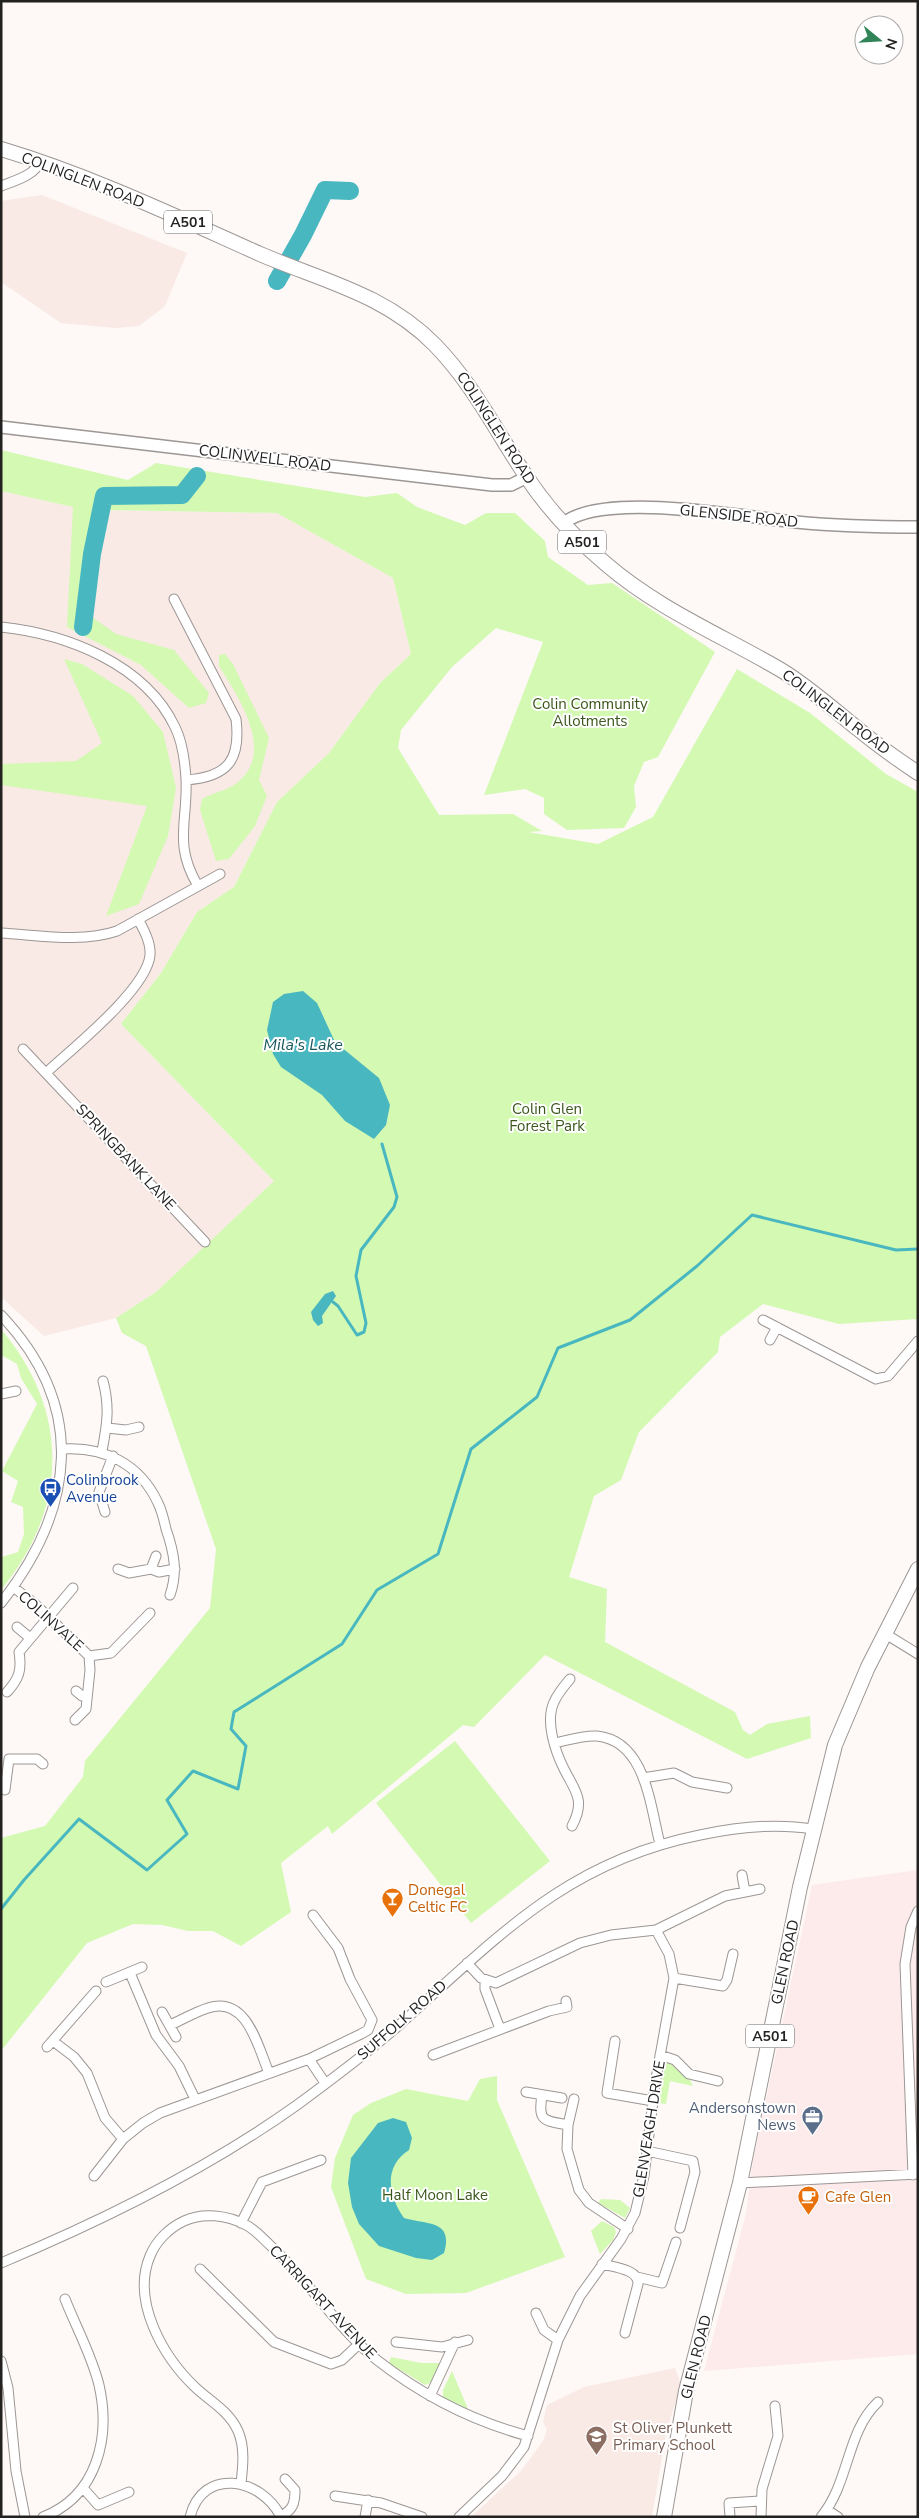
<svg xmlns="http://www.w3.org/2000/svg" width="919" height="2518" font-family="'Nunito Sans',sans-serif">
	<style>
		.commercial { fill: #fcebea }
		.built { fill: #f9eae5 }
		.green { fill: #d3f9b3 }
		.water { fill: #49b7c0 }
		.lines { fill: none; stroke-linecap: round; stroke-linejoin: round }
		.stream { stroke: #49b7c0; stroke-width: 3 }
		.river { stroke: #49b7c0; stroke-width: 18 }
		.minor-casing { stroke: #9c9694; stroke-width: 11 }
		.tertiary-casing { stroke: #9c9694; stroke-width: 14 }
		.primary-casing { stroke: #9c9694; stroke-width: 16 }
		.minor { stroke: #fff; stroke-width: 9 }
		.tertiary { stroke: #fff; stroke-width: 11 }
		.primary { stroke: #fff; stroke-width: 14 }
		.labels { text-anchor: middle; stroke-width: 4; stroke-linejoin: round; paint-order: stroke }
		.shield { fill: #fff; stroke: #666464; stroke-width: 1 }
		.shield-label { font-size: 14px; font-weight: bold; fill: #242221 }
		.street-label { font-size: 15px; fill: #242221; stroke: #fff }
		.park-label { font-size: 15px; fill: #3a561b; stroke: #fff }
		.transit-label { font-size: 15px; fill: #164399; stroke: #fff; text-anchor: start }
		.food-label { font-size: 15px; fill: #c56008; stroke: #fff; text-anchor: start }
		.service-label { font-size: 15px; fill: #4e5e75; stroke: #fff; text-anchor: end }
		.education-label { font-size: 15px; fill: #785e54; stroke: #fff; text-anchor: start }
		.water-label { font-size: 16px; font-style: italic; fill: #18565b; stroke: #fff }
	</style>
	<rect width="100%" height="100%" fill="#fef8f6"/>
	<path class="commercial" d="M918,1870V2354L704,2371L746,2214L753,2160L812,1885Z"/>
	<path class="built" d="M42,195L187,253L165,306L139,326L116,328L61,323L1,282V201Z
		M1,491L73,507L106,510L277,513L393,578L411,654L380,683L329,753L277,802L234,887L197,912L161,973L121,1024L274,1181L156,1292L116,1318L44,1336L1,1297Z
		M675,2368L681,2384L666,2433L652,2517H471L521,2471L543,2441L547,2430L543,2422L547,2405L584,2387Z"/>
	<path class="green" d="M1,450L128,480L156,463L365,497L397,493L417,507L465,525L486,513H515L545,541L548,557L588,585L612,583L715,652L658,757L644,762L634,786L636,807L624,828L567,830L544,814V798L525,789L484,795L543,642L496,628L452,667L401,730L398,748L439,815L513,814L542,831L528,832L598,844L653,817L737,669L810,713L886,774L918,792V1319L839,1324L763,1304L720,1337L718,1352L639,1432L621,1480L594,1496L569,1577L607,1589L605,1642L735,1712L743,1730L750,1735L767,1724L810,1716L811,1738L747,1759L545,1655L474,1727L463,1725L332,1834L328,1826L281,1863L291,1912L241,1946L213,1931H188L162,1925L133,1924L87,1943L1,2051V1838L45,1826L83,1777L85,1761L210,1608L216,1549L146,1346L122,1333L116,1318L156,1292L274,1181L121,1024L161,973L197,912L234,887L277,802L329,753L380,683L411,654L393,578L277,513L107,510L92,617L116,634L174,650L209,693L206,703L189,708L141,665L67,627L73,507L1,491Z
		M225,654L233,664L269,738L259,780L267,796L255,826L229,859L216,861L200,810L202,799C212,793 225,791 234,785C278,755 239,698 219,666V655Z
		M64,659L82,664L133,696L163,732L176,788L168,836L139,904L106,916L147,806L1,785V764L76,761L102,743Z
		M1,1329C70,1411 69,1507 1,1590L2,1557L18,1552L24,1534L23,1507L11,1502L18,1481L2,1471L37,1404L21,1378L17,1364L1,1355Z
		M455,1741L550,1861L471,1923L376,1803Z
		M667,2062H671L690,2080L693,2086L670,2081L666,2104L659,2103L665,2063Z
		M497,2076V2100L565,2257L466,2293L406,2294L366,2279L331,2187L335,2158L353,2115L371,2103L406,2089L468,2101L480,2079Z
		M601,2199L620,2200L630,2208L625,2218L598,2203Z
		M602,2221L614,2227L616,2232L613,2240L600,2254L591,2231Z
		M391,2357L421,2363H440L432,2382L425,2385L389,2363Z
		M452,2371L468,2409L443,2397V2390Z"/>
	<path class="water" d="M303,991L317,1003L335,1042L379,1078L390,1105L386,1125L374,1139L345,1121L322,1095L281,1067L273,1054L267,1030L273,1002L284,994Z
		M333,1291L336,1296L322,1316L323,1323L318,1326L313,1320L311,1312L325,1294Z
		M393,2118L406,2122L412,2138L409,2150C383,2167 388,2195 404,2218C426,2225 454,2219 444,2253L432,2260L416,2258L379,2246L359,2224L352,2207L348,2183L351,2158L378,2123Z"/>
	<g class="lines">
		<path class="stream" d="M333,1302L338,1306L357,1335L364,1332L366,1323L356,1276L361,1250L394,1207L397,1197L382,1144
			M1,1909L24,1880L79,1819L147,1870L187,1834L167,1800L193,1771L238,1789L246,1746L231,1729L234,1712L342,1644L377,1590L438,1554L471,1449L537,1397L558,1348L630,1320L697,1266L752,1215L896,1250L918,1249"/>
		<path class="river" d="M277,281L303,235L325,190L350,191
			M83,627L92,554L104,496L182,495L197,476"/>
		<defs>
			<path id="minor" d="M1,186C14,181 36,175 40,161
				M174,599L236,719C241,760 228,777 186,780
				M1,627C67,634 145,664 175,727C183,743 185,762 186,779C188,822 173,844 198,886
				M1,933C38,935 82,943 117,931L220,874
				M23,1049L205,1242
				M47,1072C73,1048 147,989 150,955C151,943 144,930 138,919
				M1,1315C88,1407 75,1509 1,1603
				M763,1320L876,1379L888,1376L918,1341
				M770,1340L777,1327
				M1,1394L16,1391
				M107,1428L126,1430L139,1427
				M62,1449C104,1446 140,1464 158,1503C162,1511 164,1520 166,1529C174,1552 178,1572 170,1595
				M102,1451C107,1425 110,1407 103,1381
				M105,1512L99,1492L113,1456
				M118,1569L129,1573L151,1569L159,1572L175,1569
				M151,1569L156,1556
				M13,1587L34,1603L89,1656
				M17,1627L30,1638
				M884,1633L918,1654
				M570,1679C564,1686 558,1693 554,1702C545,1721 555,1751 564,1769C575,1791 586,1800 572,1826
				M76,1691L82,1696H87
				M7,1692C19,1679 22,1670 19,1652L73,1588
				M75,1720L86,1709L90,1670L89,1656L111,1653L150,1613
				M555,1743C569,1740 583,1735 597,1736C646,1741 650,1806 660,1844
				M643,1778L674,1773L692,1782L727,1788
				M5,1790L9,1759H37L43,1764
				M742,1875L745,1892
				M467,1963L481,1978L496,1983L580,1943L611,1935L656,1930L725,1896L760,1889
				M130,1973L156,2035L179,2066L195,2099
				M674,1978L723,1986L727,1980L733,1954
				M485,1981V1989L500,2029
				M106,1982L142,1967
				M162,2012L176,2037
				M170,2025C182,2020 195,2012 208,2008C247,1995 258,2047 269,2073
				M53,2041L74,2057L87,2073L105,2118L123,2139
				M615,2041L607,2093L653,2101
				M47,2047L96,1991
				M433,2055L549,2011L567,2007L566,2001
				M660,2055L675,2060L689,2074L718,2081
				M309,2059L361,2034L368,2030L372,2020L350,1979L338,1948L313,1915
				M526,2092L562,2098
				M542,2095C538,2122 543,2120 568,2125
				M574,2099L568,2125L567,2149L579,2190L589,2203L628,2229
				M647,2151L693,2161L695,2172L680,2228
				M913,2175L905,1964L911,1927L918,1911
				M94,2176L123,2139L143,2123L160,2113L309,2059L325,2083
				M740,2183L918,2174
				M241,2223L262,2182L321,2160
				M1,2263C104,2220 206,2170 297,2105C331,2080 366,2054 398,2026C496,1939 565,1862 700,1835C737,1827 776,1823 813,1829
				M602,2264C613,2267 639,2269 638,2284L625,2333
				M200,2269L274,2342L331,2364L342,2360L359,2344
				M637,2277L662,2283L676,2242
				M536,2313L544,2330L558,2340
				M396,2342L442,2347L468,2340
				M1,2361L8,2388L16,2471L25,2517
				M430,2396L455,2342
				M241,2483C243,2466 245,2447 238,2431C229,2411 211,2402 196,2388C163,2357 131,2301 150,2256C156,2241 169,2228 184,2221C203,2212 227,2215 246,2225C256,2230 263,2239 272,2247C310,2282 337,2328 377,2360C423,2396 472,2421 528,2436
				M84,2489L98,2505L129,2492
				M335,2496L381,2503L422,2517
				M827,2510L838,2517
				M281,2516C293,2510 295,2503 295,2490L285,2479
				M43,2517C97,2496 111,2438 99,2385C92,2356 76,2327 65,2299
				M190,2517C202,2467 261,2477 281,2517
				M365,2517L368,2500
				M459,2517L502,2476L524,2447L558,2340L580,2296L621,2239L635,2213L644,2176L655,2084L674,1978L669,1954L656,1930
				M730,2517L729,2503L760,2501
				M761,2517L762,2489L778,2436L775,2406
				M821,2517C850,2482 846,2432 878,2402"/>
			<path id="tertiary" d="M1,427L492,485H511L527,477
				M564,523C604,491 744,517 796,522C837,526 877,527 918,527"/>
			<path id="primary" d="M1,149C91,176 175,216 260,254C323,281 385,294 435,345C473,384 496,431 526,476C547,508 576,539 606,564C658,609 723,636 781,670C809,687 833,709 858,729C877,745 897,759 918,773
				M664,2517L686,2391L740,2183L800,1887L835,1745L868,1667L918,1569"/>
		</defs>
		<use href="#minor" class="minor-casing"/>
		<use href="#tertiary" class="tertiary-casing"/>
		<use href="#primary" class="primary-casing"/>
		<use href="#minor" class="minor"/>
		<use href="#tertiary" class="tertiary"/>
		<use href="#primary" class="primary"/>
	</g>
	<defs>
		<symbol id="bus-pin" viewBox="-11 -11 22 30"><path d="M0 17L-7.5 6A9.5 9.5 0 1 1 7.5 6Z" fill="#1a4fb4" stroke="#fff"/><path d="M-5-6H5V4H4V6H2V4H-2V6H-4V4H-5ZM-3.5-4V0h7V-4ZM-3.5 1.2v1.5H-2V1.2ZM2 1.2v1.5H3.5V1.2Z" fill="#fff"/></symbol>
		<symbol id="bar-pin" viewBox="-11 -11 22 30"><path d="M0 17L-7.5 6A9.5 9.5 0 1 1 7.5 6Z" fill="#e8710a" stroke="#fff"/><path d="M-6-5H6L.8 .8V4.5H3.5V6h-7V4.5H-.8V.8Z" fill="#fff"/></symbol>
		<symbol id="office-pin" viewBox="-11 -11 22 30"><path d="M0 17L-7.5 6A9.5 9.5 0 1 1 7.5 6Z" fill="#5c6f8a" stroke="#fff"/><path d="M-6-3h4V-5.5h4V-3h4V5H-6ZM-1-4.5V-3h2v-1.5ZM-6 0V1H6V0Z" fill="#fff"/></symbol>
		<symbol id="cafe-pin" viewBox="-11 -11 22 30"><path d="M0 17L-7.5 6A9.5 9.5 0 1 1 7.5 6Z" fill="#e8710a" stroke="#fff"/><path d="M-5.5-4.5H6V0H3Q3 3.5 0 3.5H-2.5Q-5.5 3.5-5.5 0ZM3-3.2v2h1.7v-2ZM-6 4.5H4V6H-6Z" fill="#fff"/></symbol>
		<symbol id="school-pin" viewBox="-11 -11 22 30"><path d="M0 17L-7.5 6A9.5 9.5 0 1 1 7.5 6Z" fill="#8d6e63" stroke="#fff"/><path d="M0-5L7-2L0 1L-7-2ZM-4 1L0 2.5L4 1V4Q0 6-4 4Z" fill="#fff"/></symbol>
	</defs>
	<g fill-rule="evenodd">
		<use href="#bus-pin" x="38" y="1476" width="25" height="34"/>
		<use href="#bar-pin" x="380" y="1886" width="25" height="34"/>
		<use href="#office-pin" x="800" y="2104" width="25" height="34"/>
		<use href="#cafe-pin" x="796" y="2184" width="25" height="34"/>
		<use href="#school-pin" x="584" y="2424" width="25" height="34"/>
	</g>
	<g class="labels">
		<g class="shield">
			<rect x="164" y="210.5" width="48" height="23" rx="4"/>
			<rect x="558" y="530.5" width="48" height="23" rx="4"/>
			<rect x="746" y="2024.5" width="48" height="23" rx="4"/>
		</g>
		<g class="shield-label">
			<text x="188" y="227">A501</text>
			<text x="582" y="547">A501</text>
			<text x="770" y="2041">A501</text>
		</g>
		<g class="street-label">
			<text transform="translate(83 180) rotate(21)" y="5">COLINGLEN ROAD</text>
			<text transform="translate(496 428) rotate(57)" y="5">COLINGLEN ROAD</text>
			<text transform="translate(265 458) rotate(7)" y="5">COLINWELL ROAD</text>
			<text transform="translate(739 516) rotate(6)" y="5">GLENSIDE ROAD</text>
			<text transform="translate(836 712) rotate(37)" y="5">COLINGLEN ROAD</text>
			<text transform="translate(126 1157) rotate(47)" y="5">SPRINGBANK LANE</text>
			<text transform="translate(51 1621) rotate(42)" y="5">COLINVALE</text>
			<text transform="translate(785 1962) rotate(-78)" y="5">GLEN ROAD</text>
			<text transform="translate(402 2020) rotate(-41)" y="5">SUFFOLK ROAD</text>
			<text transform="translate(649 2129) rotate(-81)" y="5">GLENVEAGH DRIVE</text>
			<text transform="translate(323 2302) rotate(47)" y="5">CARRIGART AVENUE</text>
			<text transform="translate(696 2357) rotate(-76)" y="5">GLEN ROAD</text>
		</g>
		<g class="park-label">
			<text x="590" y="709">Colin Community<tspan x="590" dy="17">Allotments</tspan></text>
			<text x="547" y="1114">Colin Glen<tspan x="547" dy="17">Forest Park</tspan></text>
			<text x="435" y="2200">Half Moon Lake</text>
		</g>
		<g class="transit-label">
			<text x="66" y="1485">Colinbrook<tspan x="66" dy="17">Avenue</tspan></text>
		</g>
		<g class="food-label">
			<text x="408" y="1895">Donegal<tspan x="408" dy="17">Celtic FC</tspan></text>
			<text x="825" y="2202">Cafe Glen</text>
		</g>
		<g class="service-label">
			<text x="796" y="2113">Andersonstown<tspan x="796" dy="17">News</tspan></text>
		</g>
		<g class="education-label">
			<text x="613" y="2433">St Oliver Plunkett<tspan x="613" dy="17">Primary School</tspan></text>
		</g>
		<g class="water-label">
			<text x="303" y="1050">Mila's Lake</text>
		</g>
	</g>
	<rect width="919" height="2518" fill="none" stroke="#242221" stroke-width="5"/>
	<g transform="translate(879 40) rotate(108)"><circle r="24" fill="#ffffff" stroke="#a7a7a6"/>
	<path d="M0-4L9 19L0 12L-9 19Z" fill="#318457"/>
	<text y="-8" font-size="14" font-weight="bold" text-anchor="middle" fill="#242221">N</text>
	</g>
</svg>
